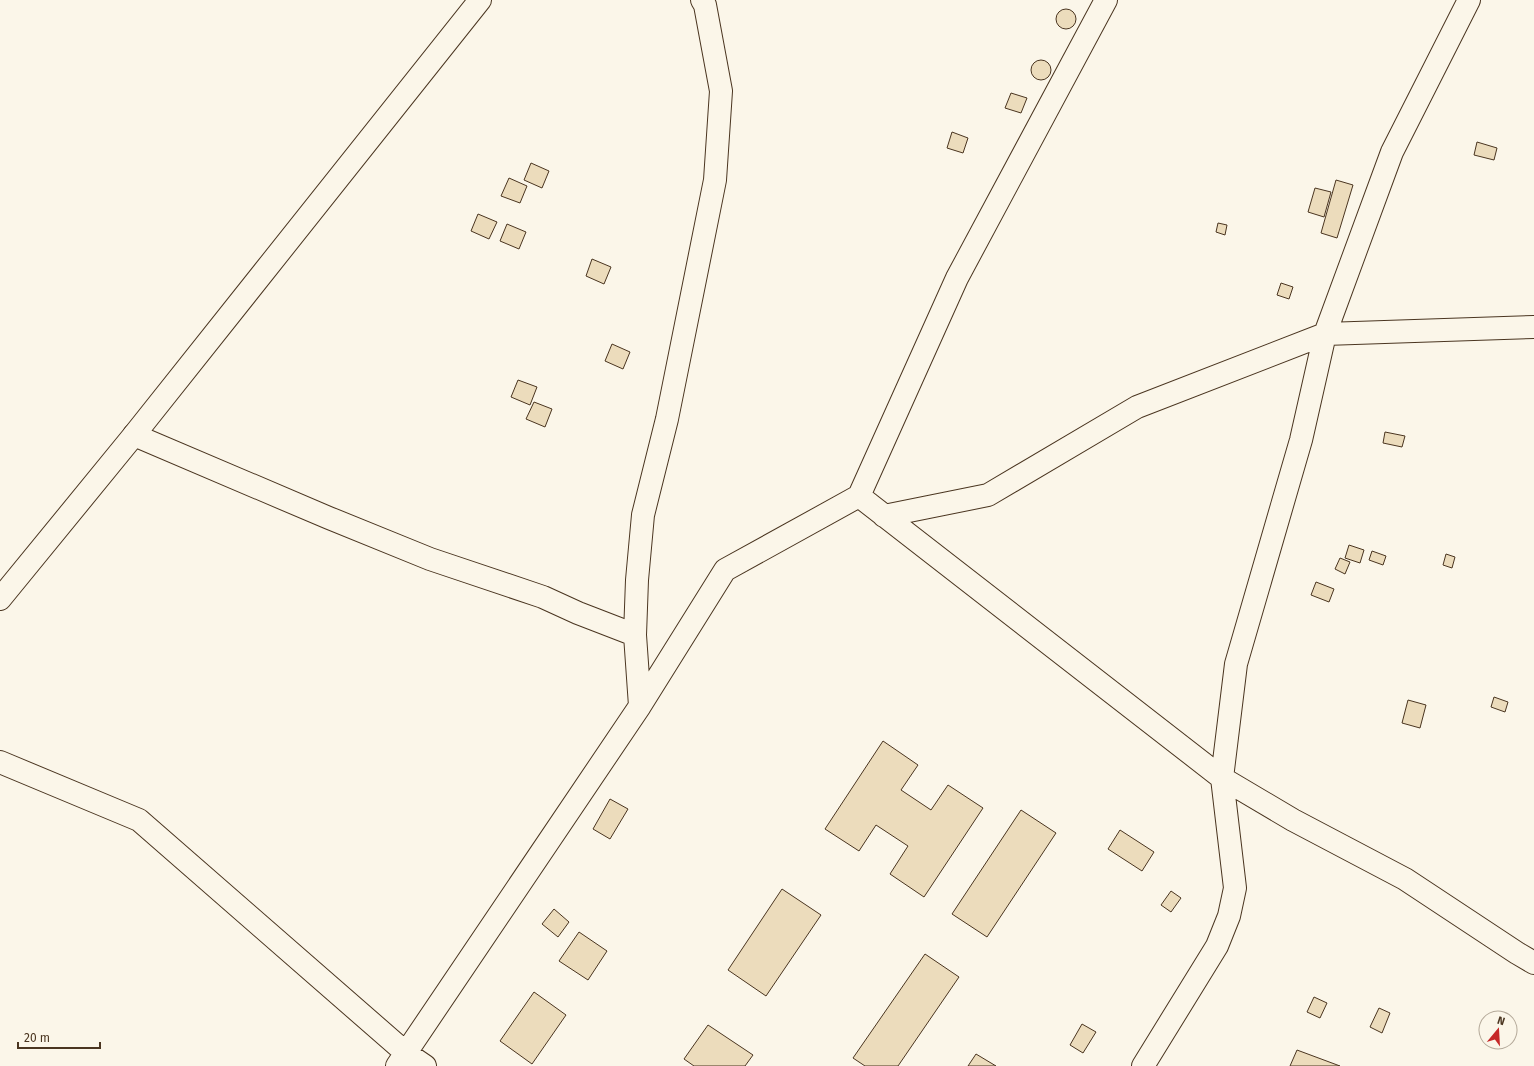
<svg xmlns="http://www.w3.org/2000/svg" width="1534" height="1066" font-family="'Fira Sans',sans-serif">
	<style>
		.building { fill: #ecdcbc; stroke: #4a3520 }
		.lines { fill: none; stroke-linecap: round; stroke-linejoin: round }
		.minor-casing { stroke: #4a3520; stroke-width: 24 }
		.major-casing { stroke: #4a3520; stroke-width: 24 }
		.minor { stroke: #fbf6e9; stroke-width: 22 }
		.major { stroke: #fbf6e9; stroke-width: 22 }
	</style>
	<rect width="100%" height="100%" fill="#fbf6e9"/>
	<path class="building" d="M1056 19a10 10 0 1 1 20 0a10 10 0 1 1-20 0Z
		M1031 70a10 10 0 1 1 20 0a10 10 0 1 1-20 0Z
		M1011,93L1027,98L1021,113L1005,108Z
		M952,132L968,138L963,153L947,148Z
		M1477,142L1497,148L1494,160L1474,155Z
		M531,163L549,171L542,188L524,180Z
		M509,178L527,186L520,203L501,196Z
		M1336,180L1353,185L1337,238L1321,233Z
		M1315,188L1331,192L1324,217L1308,212Z
		M478,214L497,222L489,239L471,231Z
		M1218,223L1227,225L1225,235L1216,232Z
		M507,224L526,232L519,249L500,241Z
		M592,259L611,267L604,284L586,276Z
		M1281,283L1293,287L1289,299L1277,295Z
		M612,344L630,352L623,369L605,361Z
		M518,380L537,387L530,405L511,397Z
		M534,402L552,409L545,427L526,419Z
		M1385,432L1405,436L1402,447L1383,443Z
		M1349,545L1364,550L1360,563L1345,558Z
		M1372,551L1386,556L1383,565L1369,560Z
		M1446,554L1455,557L1452,568L1443,565Z
		M1340,558L1350,562L1345,574L1335,569Z
		M1316,582L1334,589L1329,602L1311,595Z
		M1494,697L1508,702L1505,712L1491,707Z
		M1408,700L1426,705L1420,728L1402,723Z
		M883,741L918,765L901,790L931,810L948,785L983,808L924,897L890,874L908,846L876,825L859,851L825,829Z
		M610,799L628,809L610,839L593,829Z
		M1021,810L1056,833L987,937L952,914Z
		M1120,830L1154,852L1142,871L1108,849Z
		M782,889L821,915L766,996L728,970Z
		M1171,891L1181,898L1171,912L1161,905Z
		M554,909L569,922L558,937L542,924Z
		M579,932L607,951L588,980L559,961Z
		M925,954L959,977L898,1066H865L853,1058Z
		M534,992L566,1015L532,1064L500,1041Z
		M1314,997L1327,1003L1320,1018L1307,1012Z
		M1379,1008L1390,1013L1382,1033L1370,1027Z
		M1082,1024L1096,1032L1083,1053L1070,1045Z
		M708,1025L753,1055L745,1066H694L684,1059Z
		M1297,1050L1340,1066H1290Z
		M976,1054L996,1066H968Z"/>
	<g class="lines">
		<defs>
			<path id="minor" d="M134,435L329,518L430,559L543,597L578,613L635,635
				M859,496L1222,778L1293,820L1405,879L1517,953L1534,963
				M884,516L988,495L1137,407L1325,334L1534,327
				M640,706L635,635L637,580L643,515L667,419L715,180L721,91L705,5L702,0
				M0,762L139,820L406,1053L425,1066
				M397,1066L640,706L725,570L859,496L957,278L1106,0
				M1143,1066L1217,946L1229,916L1235,888L1222,778L1236,664L1301,440L1325,334L1392,152L1469,0"/>
			<path id="major" d="M0,599L134,435L480,0"/>
		</defs>
		<use href="#minor" class="minor-casing"/>
		<use href="#major" class="major-casing"/>
		<use href="#minor" class="minor"/>
		<use href="#major" class="major"/>
	</g>
	<g transform="translate(1498 1030) rotate(18)"><circle r="19" fill="#fbf6e9" stroke="#b4a999"/>
	<path d="M0-3L7 15L0 10L-7 15Z" fill="#c62828"/>
	<text y="-6" font-size="11" font-weight="bold" text-anchor="middle" fill="#4a3520">N</text>
	</g>
	<path d="M18 1042v6h82v-6" fill="none" stroke="#4a3520" stroke-width="2"/>
	<text x="24" y="1042" font-size="12" fill="#4a3520" stroke="#fbf6e9" stroke-width="3" paint-order="stroke">20 m</text>
</svg>
